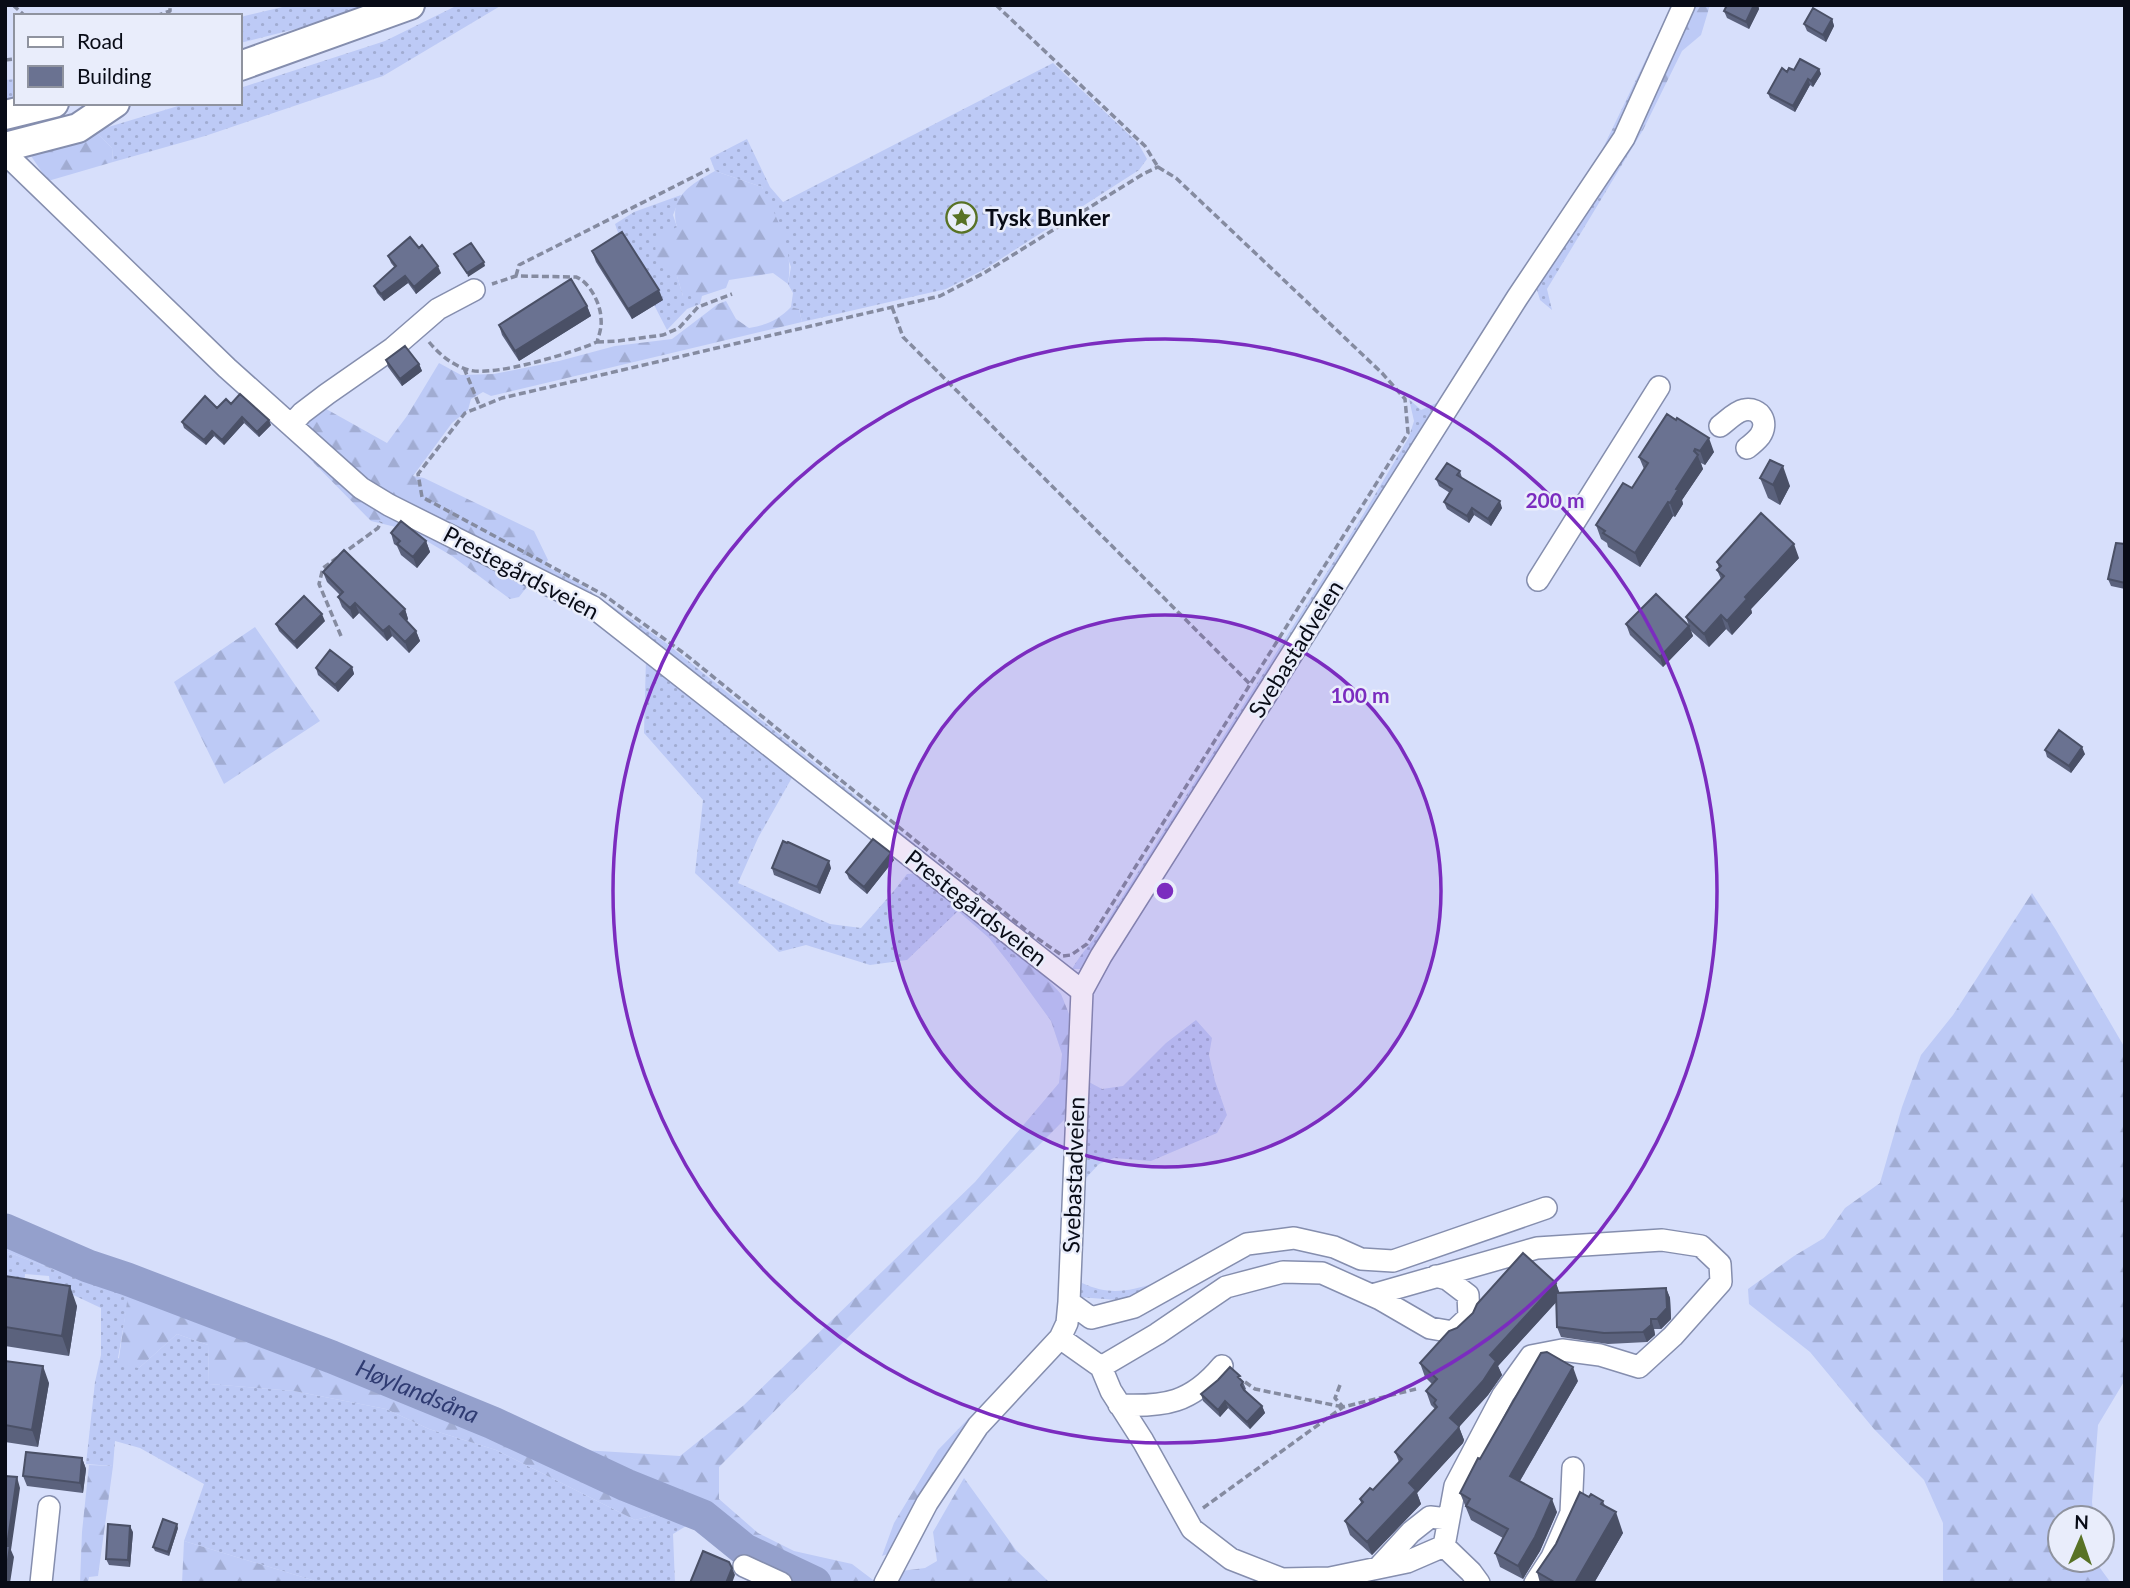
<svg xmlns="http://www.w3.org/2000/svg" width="2130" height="1588" font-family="Lato,sans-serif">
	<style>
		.grass { fill: url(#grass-dots) }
		.forest { fill: url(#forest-firs) }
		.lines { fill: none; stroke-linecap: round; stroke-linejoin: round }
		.river { stroke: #94a0cc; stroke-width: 33 }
		.minor-casing { stroke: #858eae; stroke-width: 24 }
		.major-casing { stroke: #858eae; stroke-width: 32 }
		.path { stroke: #858ba0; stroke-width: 3.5; stroke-dasharray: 7 3.5; stroke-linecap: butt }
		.minor { stroke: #fff; stroke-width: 21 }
		.major { stroke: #fff; stroke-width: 28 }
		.wall { fill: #5b627d }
		.shaded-wall { fill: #4a5066 }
		.building { fill: #6a7291; stroke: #4a5066; stroke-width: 2 }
		.ring { fill: none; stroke: #7b2cbf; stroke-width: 3.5 }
		.labels { text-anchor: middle; stroke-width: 5; stroke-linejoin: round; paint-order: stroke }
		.poi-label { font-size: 23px; font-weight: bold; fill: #080b16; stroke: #e9edfb; text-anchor: start }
		.street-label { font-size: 23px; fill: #080b16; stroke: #e9edfb }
		.water-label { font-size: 24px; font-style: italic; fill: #2f3b72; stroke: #e9edfb }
		.centre { fill: #7b2cbf; stroke: #e9edfb; stroke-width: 3.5 }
		.ring-label { font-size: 21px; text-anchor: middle; font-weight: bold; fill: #7b2cbf; stroke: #e9edfb; stroke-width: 5; stroke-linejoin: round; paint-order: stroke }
	</style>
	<defs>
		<pattern id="grass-dots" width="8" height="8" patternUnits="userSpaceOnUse" patternTransform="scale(1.75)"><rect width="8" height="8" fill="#bdcaf6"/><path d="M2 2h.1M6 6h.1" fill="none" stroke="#a1acd2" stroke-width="1.8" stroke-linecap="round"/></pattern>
		<pattern id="forest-firs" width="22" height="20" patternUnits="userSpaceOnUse" patternTransform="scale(1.75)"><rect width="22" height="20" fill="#bdcaf6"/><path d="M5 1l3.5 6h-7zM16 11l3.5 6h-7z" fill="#a1acd2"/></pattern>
	</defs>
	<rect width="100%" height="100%" fill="#d7dffb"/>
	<path class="grass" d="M291,5H370L327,21L240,43V17Z
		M458,5H502L383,76L205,136L113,162L112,148L95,131L188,103H240V88L385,41Z
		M1672,5H1679L1649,77L1590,175Z
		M1053,63L1138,143L1147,159L1139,170L985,269L946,289L802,322L799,309L791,307L793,293L788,284L791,267L762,187L715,171L710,158L747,139L770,187L783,202Z
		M16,79V103L5,106V80Z
		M1643,130L1547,289L1552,310L1540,300L1535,283L1633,132Z
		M681,195L673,215L677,227V276L683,296H702L700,304L687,309L667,330L621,241L615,224L634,212Z
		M1409,399L1421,410L1443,400L1082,969H1072C1081,953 1093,941 1104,926L1363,515L1409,437L1414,421Z
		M544,565L580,584L666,643L1047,951L538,572Z
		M646,658L794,774L758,838L738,883L830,924L861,928L893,892L907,874L919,873L1016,949L1009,963L989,938L958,911L907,960L870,965L806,945L779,952L695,873L703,800L644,733Z
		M1196,1020L1212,1038L1209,1055L1215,1081L1227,1115L1217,1133L1151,1161L1114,1158L1099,1164L1086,1178L1082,1231V1283C1111,1296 1127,1291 1156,1283L1135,1297L1117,1300L1079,1297L1087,1081L1102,1089L1123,1086L1166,1043Z
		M5,1251L52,1269L129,1295L118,1358L139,1368L177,1334L208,1345L209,1384L294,1391L386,1409L429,1429L496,1450L635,1520L670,1511L696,1520L673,1534L675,1583H322L184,1541L204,1484L140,1448L115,1441L113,1466L86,1464L95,1382L101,1355V1308L50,1284L49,1276L25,1274L24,1293L5,1290Z"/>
	<path class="forest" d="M1695,5H1710L1701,35L1682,51L1643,130L1633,132Z
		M95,131L112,148L113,162L48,181L29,153Z
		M715,171L762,187C777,219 794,248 788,284L773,273L729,280L726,288L702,296H683L677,276L656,259L655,238L677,227C668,196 692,184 715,171Z
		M726,301L736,319L749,328C767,325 778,320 791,307L799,309L802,322L491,396L483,392L471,399L468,410L452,423L413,476L424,478L534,531L548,560L519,597L510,599L452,556L408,530L371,521L304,453L313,436L298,422L319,405L387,443L407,416L439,363L461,375L494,374L559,361L615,346L672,339L718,304Z
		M255,627L320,721L224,784L174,682Z
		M2032,893L2056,930L2125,1048V1380L2098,1425L2092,1502L2094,1518H2060V1560H2099L2100,1568L2111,1583H1943V1523L1924,1480L1874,1429L1810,1352L1749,1304L1748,1289L1794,1256L1824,1238L1845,1208L1880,1183L1902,1107L1921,1055L1953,1015Z
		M1016,949L1030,960L1061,994L1069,1014L1067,1093L1064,1120L719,1467V1499L758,1533L794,1551L852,1564L877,1583H800L754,1562L696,1520L670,1511L635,1520L496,1450L429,1429L386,1409L294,1391L209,1384L208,1345L177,1334L139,1368L118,1365L128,1295L52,1269L5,1251V1224L114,1265L583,1450L680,1456L744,1405L975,1182L1059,1083L1062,1054L1051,1021L1009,963Z
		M969,1418L970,1423L890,1553L882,1556L894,1523L938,1450Z
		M89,1465L113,1466L98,1576L89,1577L88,1583H80L82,1532Z
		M964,1478L1016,1550L1050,1583H897L901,1571L925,1568L937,1561L933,1532Z
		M184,1541L322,1583H182Z"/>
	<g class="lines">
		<path class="river" id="s1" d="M5,1230L88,1266L127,1279L332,1357L493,1423L626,1485L703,1516L745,1550L815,1583"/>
		<defs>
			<path id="minor" d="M13,161L227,368L361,488L389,505L593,607L1082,991
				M291,425L302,413L327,394L393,348L438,309L474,290
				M1720,426C1727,421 1735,412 1744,410C1761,407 1769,423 1760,436C1756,441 1751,445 1747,448
				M1538,580L1659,387
				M1372,1295L1537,1248L1662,1240L1701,1246L1720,1264L1721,1282L1673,1336L1639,1367L1600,1355L1562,1350L1531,1356L1503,1395L1455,1486L1444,1546L1471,1572L1479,1583
				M1069,1302L1091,1318L1134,1307L1247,1244L1294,1238L1334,1247L1361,1259L1393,1261L1546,1208
				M1060,1338L1101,1367L1157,1334L1226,1287L1283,1272L1322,1273L1380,1299L1430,1328L1453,1332L1469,1317L1468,1295L1447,1279L1436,1276
				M1101,1367L1111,1391L1143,1441L1192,1529L1231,1559L1282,1579L1330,1578L1407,1562L1444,1546
				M1119,1405C1165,1407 1191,1403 1222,1366
				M744,1566L781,1583
				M1378,1568L1411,1532L1430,1517L1448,1519
				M41,1583L49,1507
				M885,1583L927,1503L978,1426L1060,1338L1067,1323L1069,1302L1082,991L1101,956L1517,298L1624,138L1684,5
				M1535,1583L1552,1557L1571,1513L1573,1468"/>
			<path id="major" d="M240,66L410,5
				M5,115L54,103
				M5,147L78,128L115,103"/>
		</defs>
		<use href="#minor" class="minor-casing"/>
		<use href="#major" class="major-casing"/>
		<path class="path" d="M13,5L25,16
			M996,5L1145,146L1158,167
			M156,16L170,11V7
			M5,60L16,59
			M1158,167L1176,178L1382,373L1405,399L1408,433L1087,944L1071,955L1063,956L1031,934L685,654L604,595L422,497L418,474L465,413L502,398L940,296L984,273L1143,174Z
			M516,276L519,265L709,169
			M892,307L903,337L1250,684
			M429,342C439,354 453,366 469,370C494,377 572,353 597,342C599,335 602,327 601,319C601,305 590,282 576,277L516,276L492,284
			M597,342L618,341L663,335L679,328L698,307L732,294
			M464,368L480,407
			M341,636L319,584L323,568L378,528L381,522
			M1245,1382L1255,1389L1343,1407
			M1340,1385L1335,1398L1343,1407L1416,1389
			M1203,1508L1343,1407"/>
		<use href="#minor" class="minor"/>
		<use href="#major" class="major"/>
	</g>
	<path class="wall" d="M1725,5H1758L1759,9L1749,29L1727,18L1724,11L1726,8Z
		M1832,19L1834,26L1826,42L1807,31L1804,24Z
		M1819,69L1821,74L1813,87L1810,85L1795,112L1770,98L1768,93L1794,70Z
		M592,251L663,300L632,319L596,262Z
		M388,256L441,273L416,294L408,283L384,301L377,293L374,286L395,268L391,263Z
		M587,306L591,316L519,361L502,335L499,325Z
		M386,360L419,364L422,371L402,386L388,367Z
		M231,404L271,425L259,437L244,423L224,445L214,436L206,445L184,428L182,422Z
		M1676,420L1714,452L1705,465L1701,463L1703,469L1682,500L1683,504L1675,517L1673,516L1640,567L1608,547L1607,543L1601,539L1596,525L1632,488L1644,469L1639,457Z
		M1460,471L1462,478L1502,508L1491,526L1474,515L1469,523L1447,509L1444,502L1450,493L1439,486L1436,479Z
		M1760,478L1790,486L1780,505L1768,498Z
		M391,533L426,541L430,552L417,568L401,555L397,546L394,544Z
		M2125,544V589L2111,586L2108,579Z
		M1799,558L1751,609L1752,613L1732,635L1726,629L1709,647L1691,631L1693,636L1663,667L1630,635L1626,624L1689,626L1686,617L1721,579L1717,570L1719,568L1717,562Z
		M323,572L405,609L408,619L407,621L416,631L420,641L409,653L392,636L387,641L359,613L353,619L342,607L338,597L340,595L327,582Z
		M325,621L297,649L279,631L276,624Z
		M352,667L354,674L338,692L318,675L316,668Z
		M2045,750L2085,754L2071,773L2047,757Z
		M894,860L867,894L849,879L846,872Z
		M772,868H831L820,894L774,875Z
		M5,1276L77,1306L69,1356L5,1346Z
		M1556,1283L1559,1293L1666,1288L1670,1298L1671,1319L1661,1329H1654L1655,1335L1647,1342L1608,1344L1561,1337L1557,1327L1556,1302L1498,1366L1502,1375L1488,1395L1459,1427L1464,1440L1463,1443L1417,1493L1421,1504L1372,1555L1350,1535L1345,1521L1361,1503L1360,1499L1373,1490L1399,1462L1395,1452L1435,1409L1431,1405L1426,1391L1432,1384L1425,1377L1420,1363Z
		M5,1361L49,1383L38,1447L5,1442Z
		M1241,1380L1243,1382L1246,1389L1245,1390L1262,1406L1265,1413L1250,1429L1228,1408L1220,1417L1203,1401L1201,1394Z
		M1578,1381L1520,1481L1557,1512L1540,1551L1523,1579L1500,1567L1495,1553L1503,1538L1471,1520L1460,1493L1480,1459Z
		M82,1458L86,1469L83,1493L27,1486L23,1476Z
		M1589,1497L1603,1501L1605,1506L1623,1533L1594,1583H1540L1537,1572Z
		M178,1528L169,1556L155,1551L153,1547Z
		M133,1532L130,1567L109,1565L106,1559Z"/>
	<path class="shaded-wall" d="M1754,5H1758L1759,9L1749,29L1746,22Z
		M1832,19L1834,26L1826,42L1823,35Z
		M1819,69L1821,74L1813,87L1811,81Z
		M1808,79L1810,85L1795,112L1793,106Z
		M484,262L485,266L468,277L467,273Z
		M438,266L441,273L416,294L414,287Z
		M405,276L408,283L384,301L381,294Z
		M659,290L663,300L632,319L628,309Z
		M587,306L591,316L519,361L515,351Z
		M419,364L422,371L402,386L400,379Z
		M242,417L244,423L224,445L222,440Z
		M269,420L271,425L259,437L257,432Z
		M212,431L214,436L206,445L204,440Z
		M1709,438L1714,452L1705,465L1700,451Z
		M1695,449L1703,469L1682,500L1683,504L1675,517L1670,503Z
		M1783,466L1790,486L1780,505L1773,485Z
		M1500,501L1502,508L1491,526L1488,519Z
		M1668,502L1673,516L1640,567L1635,553Z
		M1472,508L1474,515L1469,523L1467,516Z
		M426,541L430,552L417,568L413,557Z
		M1794,544L1799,558L1751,609L1752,613L1732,635L1727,621L1745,597Z
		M355,603L359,613L353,619L350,608Z
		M405,609L408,619L403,624L400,614Z
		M322,614L325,621L297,649L294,642Z
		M1721,615L1726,629L1709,647L1704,634Z
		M389,626L392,636L387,641L383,631Z
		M1689,626L1693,636L1663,667L1660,657Z
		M416,631L420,641L409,653L405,642Z
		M352,667L354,674L338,692L335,685Z
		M2082,747L2085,754L2071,773L2069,766Z
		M891,853L894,860L867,894L864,887Z
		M829,861L831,868L820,894L817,887Z
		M1556,1283L1561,1297L1498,1366L1502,1375L1488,1395L1459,1427L1464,1440L1463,1443L1417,1493L1421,1504L1372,1555L1367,1542L1409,1483L1490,1355Z
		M70,1286L77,1306L69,1356L62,1336Z
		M1666,1288L1670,1298L1671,1319L1661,1329L1657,1319Z
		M1651,1319L1654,1329L1655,1335L1647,1342L1643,1332Z
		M43,1366L49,1383L38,1447L32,1430Z
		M1573,1367L1578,1381L1515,1489L1510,1476Z
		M1225,1401L1228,1408L1220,1417L1218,1410Z
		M1262,1406L1265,1413L1250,1429L1247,1422Z
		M82,1458L86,1469L83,1493L80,1483Z
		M17,1477L20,1488L11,1550L14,1557L10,1583H5L7,1546Z
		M1552,1499L1557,1512L1540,1551L1523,1579L1518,1566Z
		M1616,1512L1623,1533L1594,1583H1575Z
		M177,1524L178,1528L169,1556L168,1552Z
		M130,1526L133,1532L130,1567L128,1560Z
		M732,1568L735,1575L732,1583H726Z"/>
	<path class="building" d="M1727,5H1754L1746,22L1724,11Z
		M1813,8L1832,19L1823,35L1804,24Z
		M1800,59L1819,69L1811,81L1808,79L1793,106L1768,93L1782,68L1787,72L1789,68L1794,70Z
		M622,232L659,290L628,309L592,251Z
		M410,237L419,248L422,245L438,266L414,287L405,276L381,294L374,286L396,266L388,256Z
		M471,243L484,262L467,273L454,254Z
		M571,279L587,306L515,351L499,325Z
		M405,346L419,364L400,379L386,360Z
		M240,394L269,420L257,432L242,417L222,440L212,431L204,440L182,422L205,396L217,408L226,399L231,404Z
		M1667,414L1676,420L1677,418L1709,438L1700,451L1695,449L1694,451L1698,455L1676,489L1678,490L1670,503L1668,502L1635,553L1603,533L1605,531L1596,525L1623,483L1632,488L1648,463L1639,457Z
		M1770,460L1783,466L1773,485L1760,478Z
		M1447,463L1460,471L1457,475L1500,501L1488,519L1472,508L1467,516L1444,502L1452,489L1436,479Z
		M1761,513L1794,544L1745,597L1747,599L1727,621L1721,615L1704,634L1686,617L1724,576L1717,570L1721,566L1717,562Z
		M401,521L426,541L413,557L397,544L400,541L391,533Z
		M2116,543L2125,544V583L2108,579Z
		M344,550L405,609L400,614L416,631L405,642L389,626L383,631L355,603L350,608L338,597L343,592L323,572Z
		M1656,594L1689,626L1660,657L1626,624Z
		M304,596L322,614L294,642L276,624Z
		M330,650L352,667L335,685L316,668Z
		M2059,730L2082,747L2069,766L2045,750Z
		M873,839L891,853L864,887L846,872Z
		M783,841L787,843L788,842L829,861L817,887L772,868Z
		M1523,1253L1556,1283L1490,1355L1496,1361L1483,1381L1450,1418L1459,1426L1458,1429L1409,1483L1416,1490L1367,1542L1345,1521L1363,1502L1360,1499L1370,1488L1373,1490L1402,1459L1395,1452L1437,1407L1434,1403L1436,1400L1426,1391L1437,1379L1420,1363L1449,1331L1457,1328L1473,1313L1477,1304Z
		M5,1276L70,1286L62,1336L5,1327Z
		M1666,1288L1667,1308L1657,1319H1651V1325L1643,1332L1604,1333L1557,1327L1556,1293Z
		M1547,1352L1573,1367L1510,1476L1552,1499L1535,1537L1518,1566L1495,1553L1508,1529L1466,1506L1470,1499L1460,1493L1478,1458L1480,1459L1541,1353Z
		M5,1361L43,1366L32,1430L5,1425Z
		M1230,1367L1240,1376L1238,1377L1243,1382L1241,1385L1244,1390L1262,1406L1247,1422L1225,1401L1218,1410L1201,1394L1218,1380Z
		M26,1452L82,1458L80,1483L23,1476Z
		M5,1476L17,1477L7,1546H10L5,1580Z
		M1580,1492L1589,1497L1591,1494L1603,1501L1601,1504L1616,1512L1575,1583H1556L1537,1572L1556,1544Z
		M163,1519L177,1524L168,1552L153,1547Z
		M108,1524L130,1526L128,1560L106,1559Z
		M703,1551L729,1562L732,1568L726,1583H690Z"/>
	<circle cx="1165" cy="891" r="276" fill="#7b2cbf" fill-opacity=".12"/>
	<g class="ring">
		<circle cx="1165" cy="891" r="276"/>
		<circle cx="1165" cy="891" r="552"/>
	</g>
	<defs>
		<symbol id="sight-ring" viewBox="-11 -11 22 22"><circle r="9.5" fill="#e9edfb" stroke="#587225" stroke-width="1.5"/><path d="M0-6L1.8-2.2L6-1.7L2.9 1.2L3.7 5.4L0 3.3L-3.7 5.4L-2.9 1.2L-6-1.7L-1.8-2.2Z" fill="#587225"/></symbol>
	</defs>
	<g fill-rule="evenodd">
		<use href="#sight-ring" x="944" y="200" width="35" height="35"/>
	</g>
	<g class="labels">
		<g class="poi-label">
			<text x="985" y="226">Tysk Bunker</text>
		</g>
		<g class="street-label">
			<text transform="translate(521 573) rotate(28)" y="8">Prestegårdsveien</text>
			<text transform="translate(1296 649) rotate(-58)" y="8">Svebastadveien</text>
			<text transform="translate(976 908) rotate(38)" y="8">Prestegårdsveien</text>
			<text transform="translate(1074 1175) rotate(-88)" y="8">Svebastadveien</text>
		</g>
		<g class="water-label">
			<text dy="8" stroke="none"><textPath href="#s1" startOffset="443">Høylandsåna</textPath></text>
		</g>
	</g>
	<circle cx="1165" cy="891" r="10" class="centre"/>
	<g class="ring-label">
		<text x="1555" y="508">200 m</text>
		<text x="1360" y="703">100 m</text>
	</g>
	<rect width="2130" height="1588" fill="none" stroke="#080b16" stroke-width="14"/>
	<rect x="14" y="14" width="228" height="91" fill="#e9edfb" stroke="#8f939f" stroke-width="2"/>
	<rect x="28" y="37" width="35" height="10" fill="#ffffff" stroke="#8f939f" stroke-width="2"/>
	<text x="77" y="49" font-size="21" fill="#080b16">Road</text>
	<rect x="28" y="66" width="35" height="21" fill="#6a7291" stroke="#8f939f" stroke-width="2"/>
	<text x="77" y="84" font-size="21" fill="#080b16">Building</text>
	<g transform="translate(2081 1539) rotate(2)"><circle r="33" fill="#e9edfb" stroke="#8f939f" stroke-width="2"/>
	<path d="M0-5L12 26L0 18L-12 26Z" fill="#587225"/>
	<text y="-10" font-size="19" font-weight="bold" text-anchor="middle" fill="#080b16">N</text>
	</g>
</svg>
